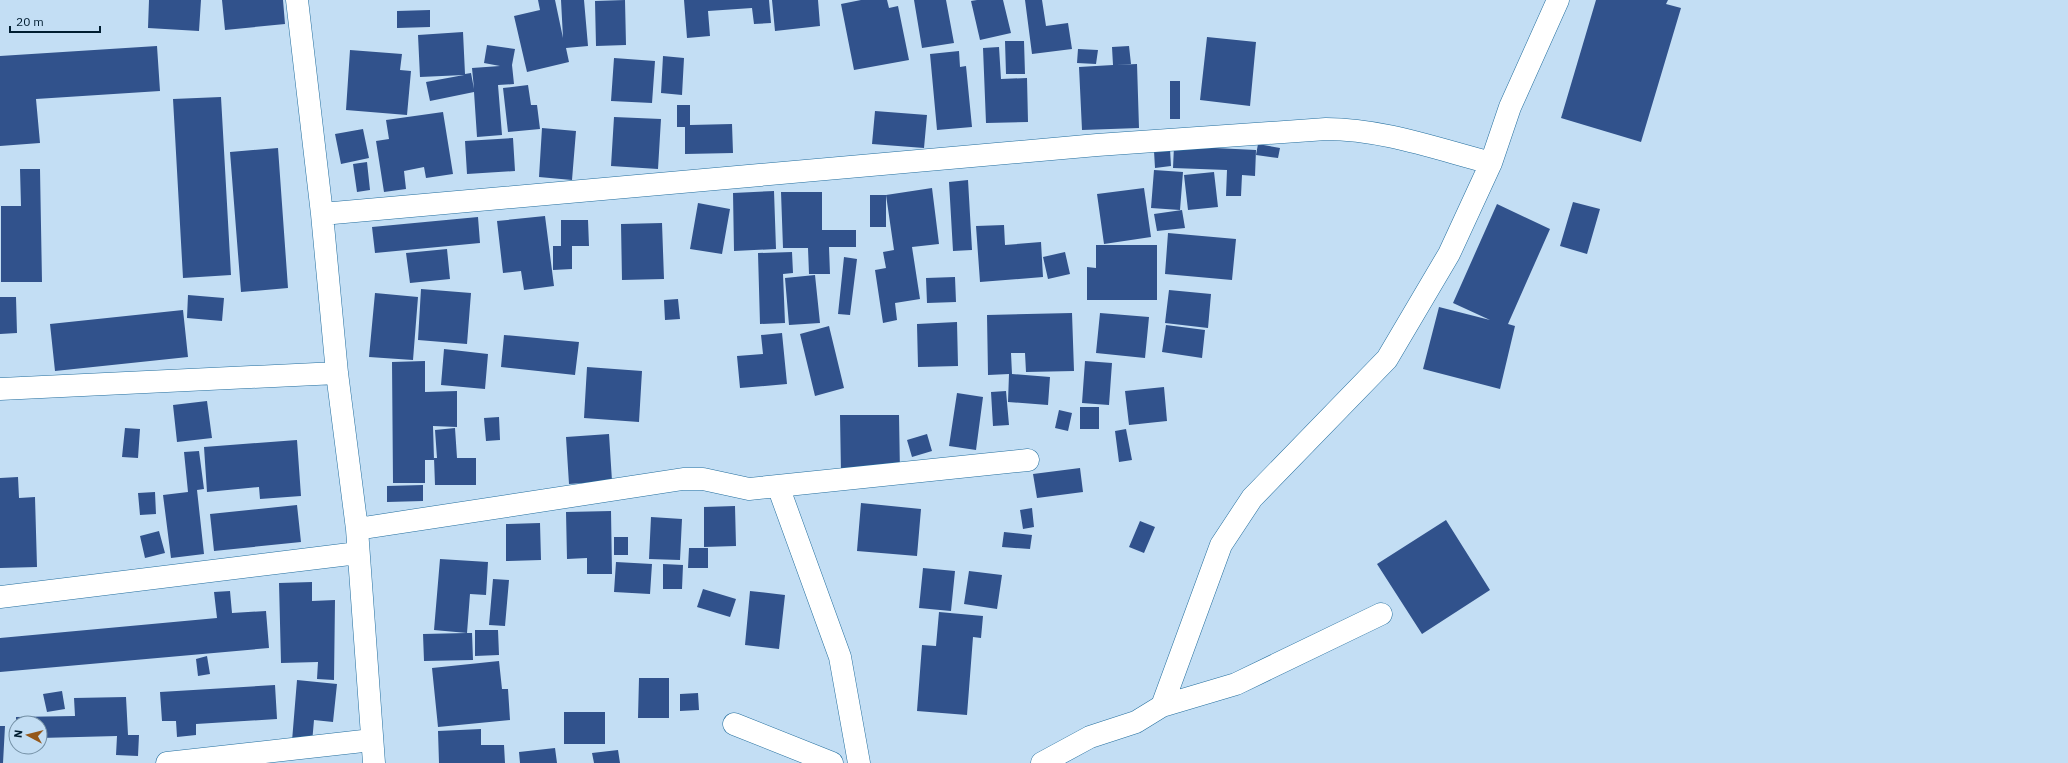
<svg xmlns="http://www.w3.org/2000/svg" width="2068" height="763" font-family="'IBM Plex Sans',sans-serif">
	<style>
		.building { fill: #31528c }
		.lines { fill: none; stroke-linecap: round; stroke-linejoin: round }
		.minor-casing { stroke: #236e9e; stroke-width: 23 }
		.minor { stroke: #fff; stroke-width: 22 }
	</style>
	<rect width="100%" height="100%" fill="#c3def4"/>
	<path class="building" d="M149,0H201L199,31L148,28Z
		M222,0H283L285,24L225,30Z
		M538,0H555L563,38L561,0H584L588,46L566,48L569,62L527,72L514,16L540,10Z
		M625,0L626,45L596,46L595,1Z
		M684,0H769L771,23L754,24L752,8L708,11L710,36L687,38Z
		M772,0H818L820,26L775,31Z
		M861,0H887L889,8L898,6L909,60L854,70L841,4Z
		M914,0H946L954,43L922,48Z
		M977,0H1003L1011,33L980,40L971,1Z
		M1025,0H1042L1046,26L1068,23L1072,49L1032,54Z
		M1596,0H1668L1666,4L1681,8L1641,142L1561,118Z
		M430,10V27L397,28V11Z
		M463,32L465,74L471,73L474,89L472,68L500,66L484,63L487,45L515,49L512,65L514,84L498,85L502,135L477,137L474,92L430,101L426,82L464,75L420,77L418,35Z
		M1207,37L1256,42L1250,106L1200,100Z
		M1005,41H1024L1025,74H1006Z
		M157,46L160,91L36,99L40,143L0,146V56Z
		M1129,46L1131,64L1116,65L1137,64L1139,128L1082,130L1079,67L1113,65L1112,47Z
		M999,47L1001,79L1027,78L1028,122L986,123L983,48Z
		M1078,49L1098,50L1096,64L1077,63Z
		M350,50L402,54L400,70L411,71L407,115L346,110Z
		M959,51L960,67L966,66L972,127L937,130L930,54Z
		M663,56L684,58L682,95L661,93Z
		M614,58L655,61L652,103L611,101Z
		M1170,81H1180V119H1170Z
		M528,85L531,105H537L540,129L508,132L503,88Z
		M221,97L231,275L183,278L173,99Z
		M677,105H690V125L732,124L733,153L685,154V127H677Z
		M875,111L927,115L924,148L872,144Z
		M443,112L453,174L426,178L424,167L404,171L406,189L384,192L376,141L389,139L386,120Z
		M614,117L661,119L658,169L611,166Z
		M542,128L576,131L572,180L539,177Z
		M363,129L369,158L341,164L335,134Z
		M513,138L515,171L467,174L465,141Z
		M1258,144L1280,148L1278,158L1256,155Z
		M1174,146L1256,150L1255,176L1242,175L1241,196H1226L1227,170L1173,168Z
		M278,148L288,288L241,292L230,152Z
		M1170,149L1171,166L1155,168L1154,151Z
		M367,162L370,190L357,192L353,164Z
		M20,169H40L42,282H1V206H21Z
		M1154,170L1183,172L1180,210L1151,208Z
		M1214,172L1218,207L1188,210L1184,175Z
		M968,180L972,250L953,251L949,182Z
		M932,188L939,244L912,247L920,299L895,303L897,320L883,323L875,270L886,268L883,252L894,250L886,195Z
		M1144,188L1151,237L1104,244L1097,194Z
		M774,191L776,249L734,251L733,193Z
		M781,192H822V230H856V247H829L830,274H809L808,248H783Z
		M870,195H886V227H870Z
		M1573,202L1600,209L1587,254L1560,246Z
		M698,203L730,209L722,254L690,249Z
		M1497,204L1550,229L1508,324L1515,326L1500,389L1423,369L1439,307L1490,320L1453,303Z
		M1182,210L1185,228L1157,231L1154,214Z
		M545,216L554,286L524,290L521,271L503,273L497,221Z
		M478,217L480,243L375,253L372,227Z
		M561,220H588L589,246H572V269L553,270V246H561Z
		M662,223L664,279L622,280L621,224Z
		M1004,225L1005,245L1041,242L1043,277L980,282L976,226Z
		M1168,233L1236,239L1232,280L1165,274Z
		M1096,245H1157V300H1087V267L1096,268Z
		M447,249L450,279L410,283L406,253Z
		M792,252L793,273L783,274L785,323L760,324L758,253Z
		M1065,252L1070,274L1048,279L1043,257Z
		M844,257L857,259L850,315L838,314Z
		M815,275L820,323L789,325L785,278Z
		M955,277L956,302L927,303L926,278Z
		M421,289L471,293L467,344L418,340Z
		M1169,290L1211,294L1208,328L1165,323Z
		M375,293L418,297L413,360L369,357Z
		M188,295L224,298L222,321L187,318Z
		M0,297H16L17,333L0,334Z
		M678,299L680,319L665,320L664,300Z
		M183,310L188,357L55,371L50,324Z
		M1072,313L1074,371L1026,372L1025,353H1011L1012,374L1050,377L1048,405L1008,402L1009,374L988,375L987,315Z
		M1100,313L1149,317L1145,358L1096,353Z
		M957,322L958,366L918,367L917,324Z
		M1166,325L1205,330L1202,358L1162,352Z
		M829,326L844,388L815,396L800,334Z
		M782,333L787,384L740,388L737,356L763,354L761,335Z
		M504,335L579,342L575,375L501,367Z
		M444,349L488,354L485,389L441,385Z
		M425,361V392L457,391V427L433,426L434,460H425V483H393L392,362Z
		M1085,361L1112,363L1109,405L1082,403Z
		M587,367L642,371L639,422L584,418Z
		M1164,387L1167,421L1129,425L1125,391Z
		M1006,391L1009,425L993,426L991,392Z
		M957,393L983,397L976,450L949,446Z
		M207,401L212,438L177,442L173,405Z
		M1080,407H1099V429H1080Z
		M1059,410L1072,413L1068,431L1055,428Z
		M840,415H899L900,473H841Z
		M499,417L500,440L486,441L484,418Z
		M125,428L140,429L138,458L122,457Z
		M455,428L457,458H476V485H435L434,458H437L435,430Z
		M1126,429L1132,460L1119,462L1115,431Z
		M609,434L612,481L569,484L566,437Z
		M927,434L932,451L912,457L907,440Z
		M297,440L301,496L260,499L259,487L207,492L204,447Z
		M199,451L204,489L197,490L204,554L171,558L163,495L188,492L184,452Z
		M1080,468L1083,492L1037,498L1033,474Z
		M18,477L19,498L35,497L37,567L0,568V478Z
		M423,485V501L387,502V486Z
		M155,492L156,514L140,515L138,493Z
		M861,503L921,509L917,556L857,551Z
		M297,505L301,542L214,551L210,514Z
		M735,506L736,546L704,547V507Z
		M1032,508L1034,527L1023,529L1020,510Z
		M611,511L612,574H587V558L567,559L566,512Z
		M651,517L682,519L680,560L649,559Z
		M1446,520L1490,590L1422,634L1377,564Z
		M1140,521L1155,527L1144,553L1129,547Z
		M540,523L541,560L506,561V524Z
		M159,531L165,553L145,558L140,536Z
		M1004,532L1032,535L1030,549L1002,547Z
		M614,537H628V555H614Z
		M689,548H708V568H688Z
		M440,559L488,562L486,595L470,594L467,633H472L473,660L424,661L423,634L467,633L434,630Z
		M616,562L652,564L650,594L614,592Z
		M663,564L683,565L682,589H663Z
		M923,568L955,571L951,611L919,608Z
		M969,571L1002,575L997,609L964,604Z
		M493,579L509,580L505,626L489,625Z
		M312,582V601L335,600L334,680L317,679L318,662L281,663L279,583Z
		M703,589L736,599L730,617L697,607Z
		M230,591L232,613L266,611L269,648L0,672V638L217,618L214,592Z
		M750,591L785,595L779,649L745,645Z
		M939,612L983,616L981,638L973,637L967,715L917,711L922,645L936,646Z
		M475,630H498L499,655L475,656Z
		M207,656L210,674L198,676L196,659Z
		M499,661L502,689H508L510,720L438,727L432,668Z
		M639,678H669V718H638Z
		M297,680L337,684L333,722L314,720L312,743L292,741Z
		M275,685L277,719L196,724V735L177,737L176,721H162L160,692Z
		M62,691L65,709L47,712L43,694Z
		M698,693L699,710L680,711V694Z
		M126,697L128,735H139L138,756L116,755L117,736L40,738V723H16V717L75,716L74,698Z
		M564,712H605V744H564Z
		M0,726H5L3,763H0Z
		M481,729V745H504L505,763H439L438,731Z
		M555,748L557,763H520L519,752Z
		M618,750L620,763H594L592,753Z"/>
	<g class="lines">
		<defs>
			<path id="minor" d="M297,0L322,214L337,373L357,529L374,763
				M322,214L1097,145L1326,129C1382,129 1437,149 1491,163
				M0,389L337,373
				M778,486L840,657L859,763
				M357,529L683,479H703L749,489L1028,460
				M0,597L358,553
				M1162,706L1236,684L1381,614
				M734,724L832,763
				M167,763L372,740
				M1042,763L1090,737L1136,722L1162,706L1221,545L1252,498L1387,359L1449,254L1491,163L1510,107L1558,0"/>
		</defs>
		<use href="#minor" class="minor-casing"/>
		<use href="#minor" class="minor"/>
	</g>
	<g transform="translate(28 735) rotate(277)"><circle r="19" fill="#c3def4" stroke="#7591a6"/>
	<path d="M0-3L7 15L0 10L-7 15Z" fill="#95581a"/>
	<text y="-6" font-size="11" font-weight="bold" text-anchor="middle" fill="#001d30">N</text>
	</g>
	<path d="M10 26v6h90v-6" fill="none" stroke="#001d30" stroke-width="2"/>
	<text x="16" y="26" font-size="12" fill="#001d30" stroke="#c3def4" stroke-width="3" paint-order="stroke">20 m</text>
</svg>
